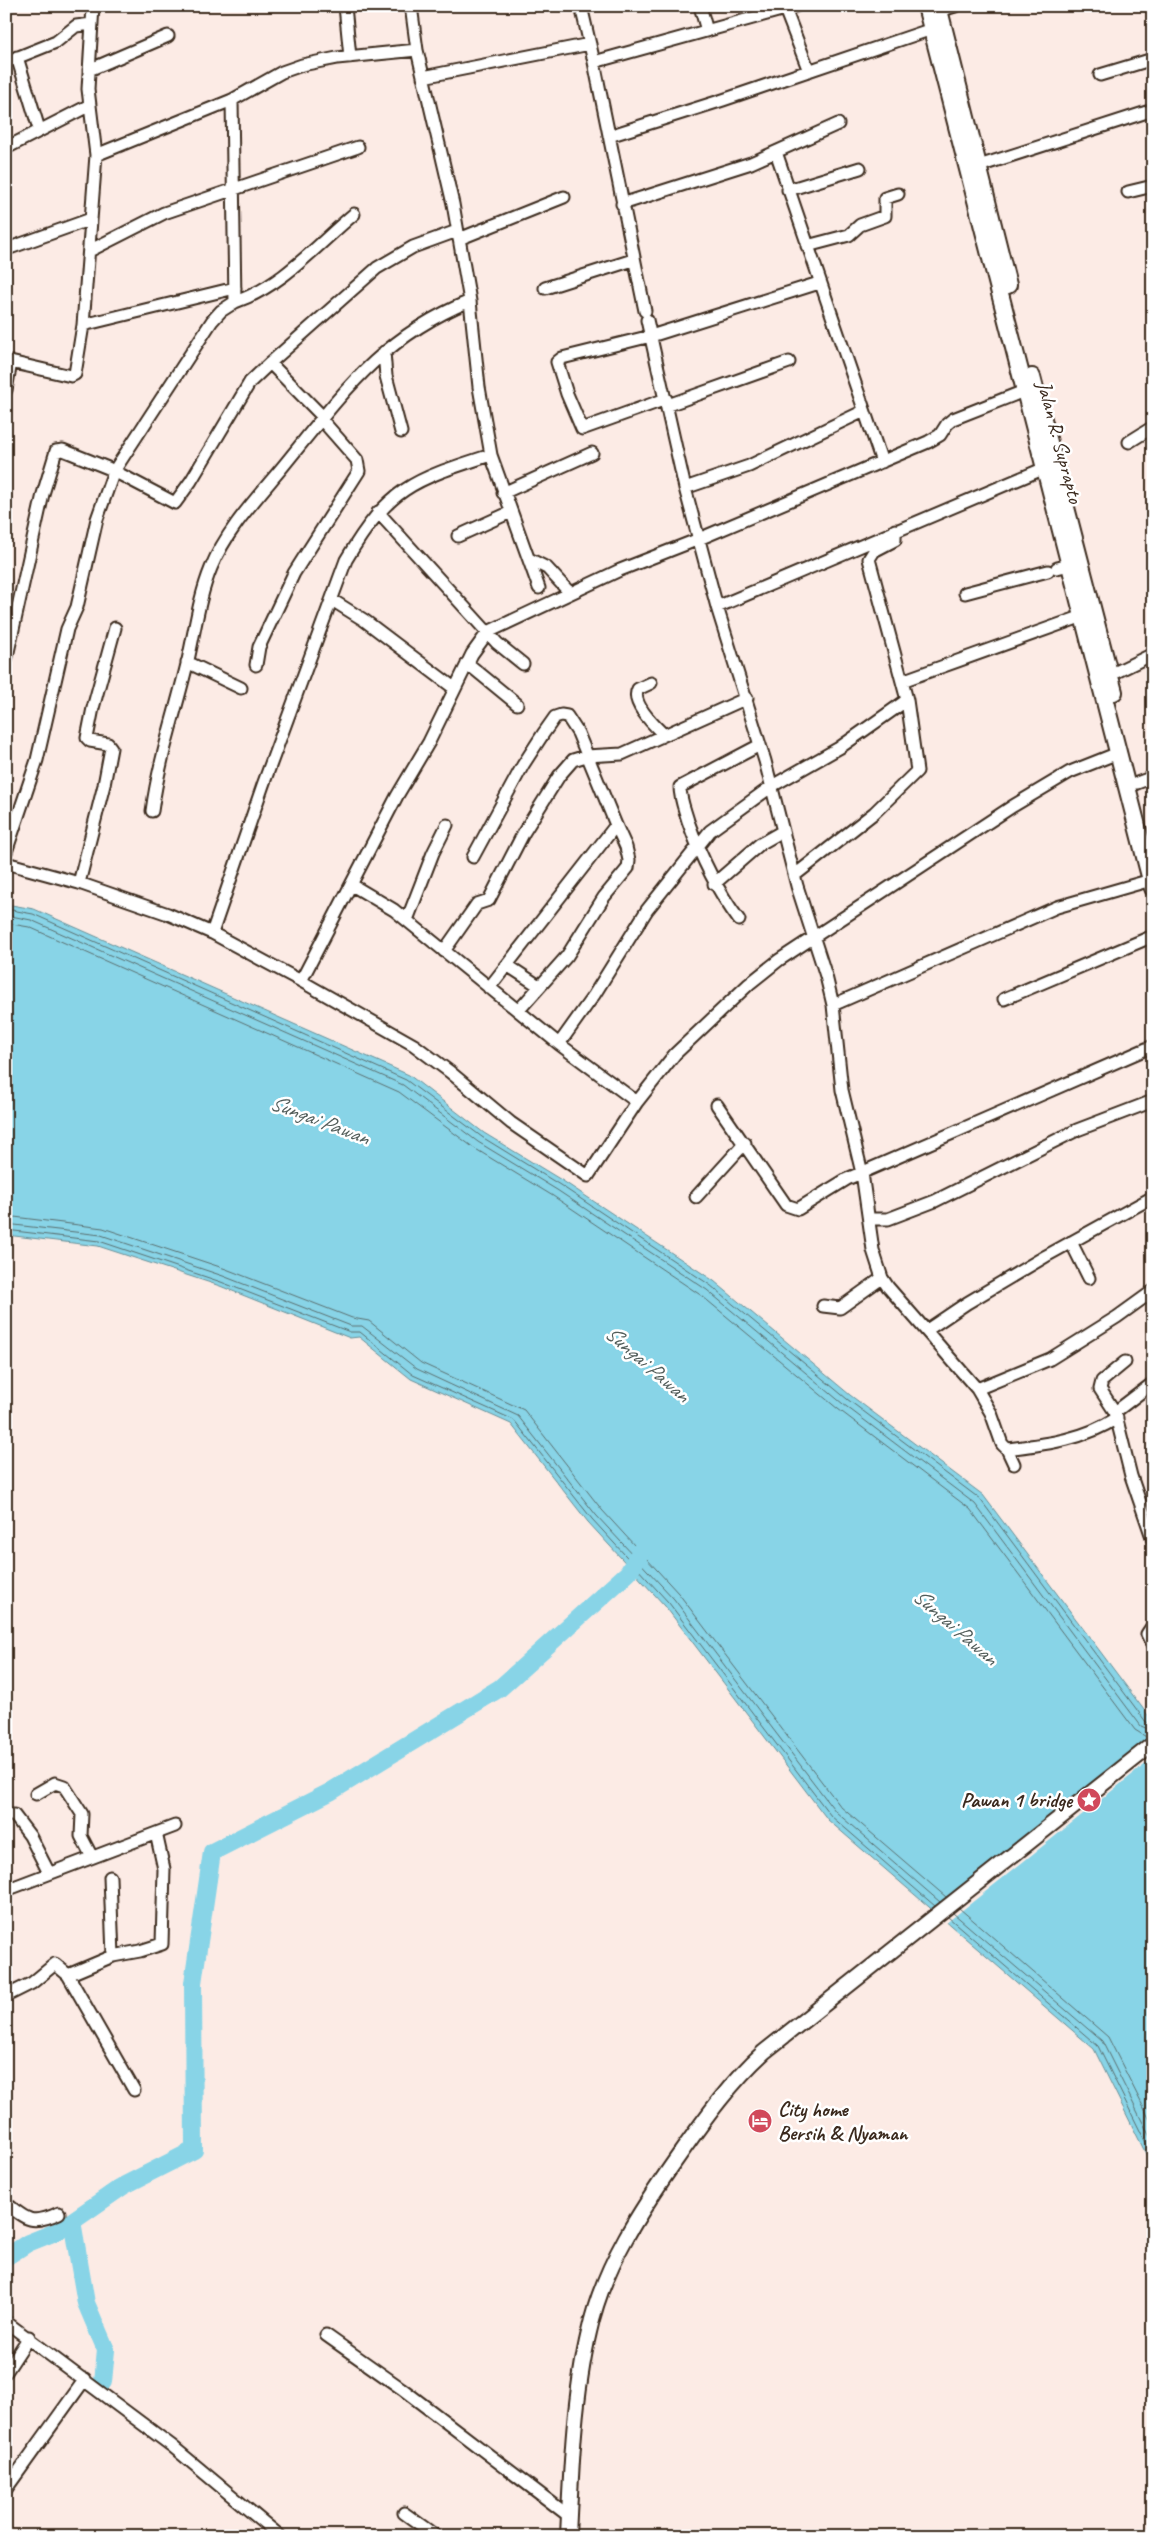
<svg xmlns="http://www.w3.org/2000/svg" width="1159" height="2542" font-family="Caveat,sans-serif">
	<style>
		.water { fill: #88d4e7; stroke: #699097 }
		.pier { fill: #fcebe5 }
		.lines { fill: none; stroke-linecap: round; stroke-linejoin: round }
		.shore { stroke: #5a6e6e; stroke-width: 1 }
		.river { stroke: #88d4e7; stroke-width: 18 }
		.minor-casing { stroke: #3b2a1e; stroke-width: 15 }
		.major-casing { stroke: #3b2a1e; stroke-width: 18 }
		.highway-casing { stroke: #3b2a1e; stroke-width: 20 }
		.minor { stroke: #fff; stroke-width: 11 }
		.major { stroke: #fff; stroke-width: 14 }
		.highway { stroke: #fff; stroke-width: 16 }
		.labels { text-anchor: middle; stroke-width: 5; stroke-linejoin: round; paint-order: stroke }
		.street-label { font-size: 21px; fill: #3b2a1e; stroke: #fff }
		.poi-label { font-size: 21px; font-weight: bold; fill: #3b2a1e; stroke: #fff; text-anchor: end }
		.water-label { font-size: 22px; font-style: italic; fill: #525d5a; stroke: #fff }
	</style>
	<rect width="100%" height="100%" fill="#fcebe5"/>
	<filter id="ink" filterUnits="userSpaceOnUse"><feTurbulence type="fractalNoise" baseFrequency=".02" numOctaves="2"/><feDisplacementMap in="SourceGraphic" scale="10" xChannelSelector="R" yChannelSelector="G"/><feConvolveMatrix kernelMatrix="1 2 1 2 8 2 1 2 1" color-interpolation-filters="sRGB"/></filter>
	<g filter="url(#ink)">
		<path class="water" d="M6,904L34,909L409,1075L484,1133L563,1181L714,1281L850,1395L983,1495L1153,1722V2168L1094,2049L828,1820L665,1606L588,1522L511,1424L411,1379L359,1337L350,1338L220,1286L98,1246L6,1235Z"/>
		<path class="pier" d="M1153,1739V1758L945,1924L933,1914Z"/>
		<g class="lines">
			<path class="shore" d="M6,909L33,914L406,1080L482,1137L560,1185L710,1285L847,1399L980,1499L1146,1722L1153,1724
				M6,915L31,920L403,1085L478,1142L557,1190L707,1290L843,1404L975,1504L1141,1726L1153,1731
				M6,923L29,927L399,1092L474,1148L553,1196L702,1296L838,1409L970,1509L1135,1730L1148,1738
				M6,1216L103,1228L226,1269L352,1318L369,1321L421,1363L524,1410L602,1510L679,1594L841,1807L946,1897
				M6,1224L101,1235L223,1276L351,1326H362L417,1369L518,1416L596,1515L674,1599L836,1812L940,1902
				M6,1230L99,1241L221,1282L350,1332H360L413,1375L514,1420L592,1519L669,1603L831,1816L935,1906
				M959,1908L1108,2037L1153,2126
				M953,1913L1102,2041L1153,2143
				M948,1917L1098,2046L1153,2157"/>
			<path class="river" d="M72,2221L86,2303L106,2350L103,2382
				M6,2257L28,2243L58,2231L123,2186L194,2150L193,1983L212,1852L330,1792L500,1688L628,1573L643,1548"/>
			<defs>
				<path id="minor" d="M345,6L350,57
					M411,6L417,50L453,204L470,301L479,387L491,455L539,588
					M581,6L594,62L645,311
					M700,6L707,31
					M785,9L809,71
					M939,11L955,6
					M17,57L39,129
					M6,62L56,42L76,26L92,24
					M594,62L796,6
					M89,70L168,36
					M1100,75L1153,59
					M423,77L590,44
					M232,100L235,302C281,287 317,245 354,214
					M609,136L723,100L932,29
					M6,148L90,105
					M776,152L882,462
					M96,155L232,100L282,72L302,65L337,58L417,50
					M979,166L1153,110
					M788,190L860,168
					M1128,192L1153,186
					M622,204L751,163L838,124
					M459,239L564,197
					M807,246L849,235L860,225L885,216V198L898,194
					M7,249L91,219
					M89,251L164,213L358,147
					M545,288L633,260
					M647,320L685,488L717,607L765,761L797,886L826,976L833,1005L842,1090L862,1173L873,1250L882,1278L888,1287L977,1389L991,1413L1002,1444L1007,1449L1014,1464
					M83,325L235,288
					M384,352L386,376L401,432
					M6,361L71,376L75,374L83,325L96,155L88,89L93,6
					M270,363L377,268L413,247L457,231
					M6,390L11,362
					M666,399L582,429L567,394L557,362L562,358L651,336L819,283
					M668,405L789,362
					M1129,442L1153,427
					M685,488L749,466L864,411
					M503,493L592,453
					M378,512L497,643L523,664
					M458,536L511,512
					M529,559L547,568L570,593
					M1057,568L1070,565
					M965,593L1048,571
					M332,600L364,620L454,688
					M717,607L1045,468
					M6,661L43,494L56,451L63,450L108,468L175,503L191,481L250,382L270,363L323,417
					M187,662L241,688
					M467,663L517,704
					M256,665L259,647L294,573L359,471L357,460L321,419
					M1110,675L1153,654
					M902,681L1083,616
					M651,683L638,689C630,703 655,726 664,735
					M1137,783L1153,777
					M152,811C159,759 176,711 188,660C195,630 199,597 211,568C226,531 255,500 280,470C340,397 379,338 470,301
					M6,852L37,760L67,629L77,607L97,519L114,471L212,321L221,311L235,302
					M473,857L523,765L543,734L555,717L561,715L567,716L578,733L616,825L489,988
					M6,863L79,883L168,914L212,933L301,981L414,1045L450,1072L511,1123L588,1176L637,1102L675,1054L749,984L779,960L1013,806L1070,772L1118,753
					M795,875L874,813L917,771L907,700
					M79,883L104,785L111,748L108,744L90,741L87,738L93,708L115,628
					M714,884L760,844L783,831
					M352,885L394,910L559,1044L637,1102
					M407,920L433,853L447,825
					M739,920C716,889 701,858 688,821C685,810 680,799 680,787L760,745
					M212,933L263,785L346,560C389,487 413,480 491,455
					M444,951L477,904L489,900L524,832L559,776L573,760L586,756L622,754L747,698
					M507,965L539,986
					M301,981L397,796L429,742L472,654L488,632L620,570L699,539L928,442L940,435L947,424L953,419L1024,391
					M1004,999L1153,936
					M833,1005L1057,907L1151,880
					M518,1011L567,956L604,897L628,868L629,860L626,847L616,825
					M559,1044L594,995L647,910L710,831L772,786L839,748L907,700L869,559L874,551L895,540V530
					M717,1105L786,1205L798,1209L847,1179L1153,1046
					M696,1197L745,1143
					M869,1219H888L935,1201L1077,1130L1153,1101
					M1071,1242L1089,1278
					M823,1306L840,1308L882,1278
					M927,1330L967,1303L1046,1256L1153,1197
					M1125,1362L1102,1381L1100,1389L1115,1412L1131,1476L1153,1540
					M977,1389L1050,1359L1117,1317L1153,1291
					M1115,1412L1153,1383
					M1007,1449C1047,1444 1083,1440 1117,1418
					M1153,1625L1147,1634L1153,1646
					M36,1794L55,1783L64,1786L82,1814L81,1836L92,1857
					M6,1815H14L30,1836L49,1873
					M110,1877L113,1956
					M6,1890L175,1826
					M68,1975L134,2090
					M6,1996L32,1983L55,1964L68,1975L113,1956L140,1951L162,1944L164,1869L156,1833
					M6,2203C27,2221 33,2225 59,2213
					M6,2322L172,2446L280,2536
					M326,2335L401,2388L569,2516
					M6,2372L29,2337
					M6,2489L85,2379
					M404,2513L436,2536"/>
				<path id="major" d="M568,2536C571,2471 574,2395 589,2332C603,2266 642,2208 680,2154C706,2117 731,2082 764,2052L1153,1744"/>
				<path id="highway" d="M926,6L1153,888
					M938,6L1008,285
					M1032,377L1114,692"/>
			</defs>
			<use href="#minor" class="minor-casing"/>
			<use href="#major" class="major-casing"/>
			<use href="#highway" class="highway-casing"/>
			<use href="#minor" class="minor"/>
			<use href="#major" class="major"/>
			<use href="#highway" class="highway"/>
		</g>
	</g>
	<defs>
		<symbol id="sight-disc" viewBox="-11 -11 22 22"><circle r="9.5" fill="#d1495b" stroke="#fff"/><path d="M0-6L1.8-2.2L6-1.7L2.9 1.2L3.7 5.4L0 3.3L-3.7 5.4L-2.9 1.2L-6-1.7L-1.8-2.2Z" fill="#fff"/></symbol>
		<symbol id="hotel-disc" viewBox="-11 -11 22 22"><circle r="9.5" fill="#d1495b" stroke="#fff"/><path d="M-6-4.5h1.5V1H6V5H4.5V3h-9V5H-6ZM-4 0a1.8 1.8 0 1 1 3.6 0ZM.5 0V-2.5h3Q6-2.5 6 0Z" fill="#fff"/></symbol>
	</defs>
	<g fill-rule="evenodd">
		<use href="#sight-disc" x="1075" y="1786" width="28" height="28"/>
		<use href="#hotel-disc" x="746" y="2107" width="28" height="28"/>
	</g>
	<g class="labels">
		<g class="street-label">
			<text transform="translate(1060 442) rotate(75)" y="7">Jalan R. Suprapto</text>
		</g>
		<g class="poi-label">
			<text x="1072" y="1807">Pawan 1 bridge</text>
			<text x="778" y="2116" text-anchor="start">City home<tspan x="778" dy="24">Bersih &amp; Nyaman</tspan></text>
		</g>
		<g class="water-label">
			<text transform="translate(320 1119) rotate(21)" y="8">Sungai Pawan</text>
			<text transform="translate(648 1363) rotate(41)" y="8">Sungai Pawan</text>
			<text transform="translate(956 1626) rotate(41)" y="8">Sungai Pawan</text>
		</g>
	</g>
	<rect width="1159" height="2542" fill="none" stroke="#fff" stroke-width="25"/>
	<rect x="12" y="12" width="1134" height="2517" fill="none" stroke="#3b2a1e" stroke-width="2" filter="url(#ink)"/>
</svg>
